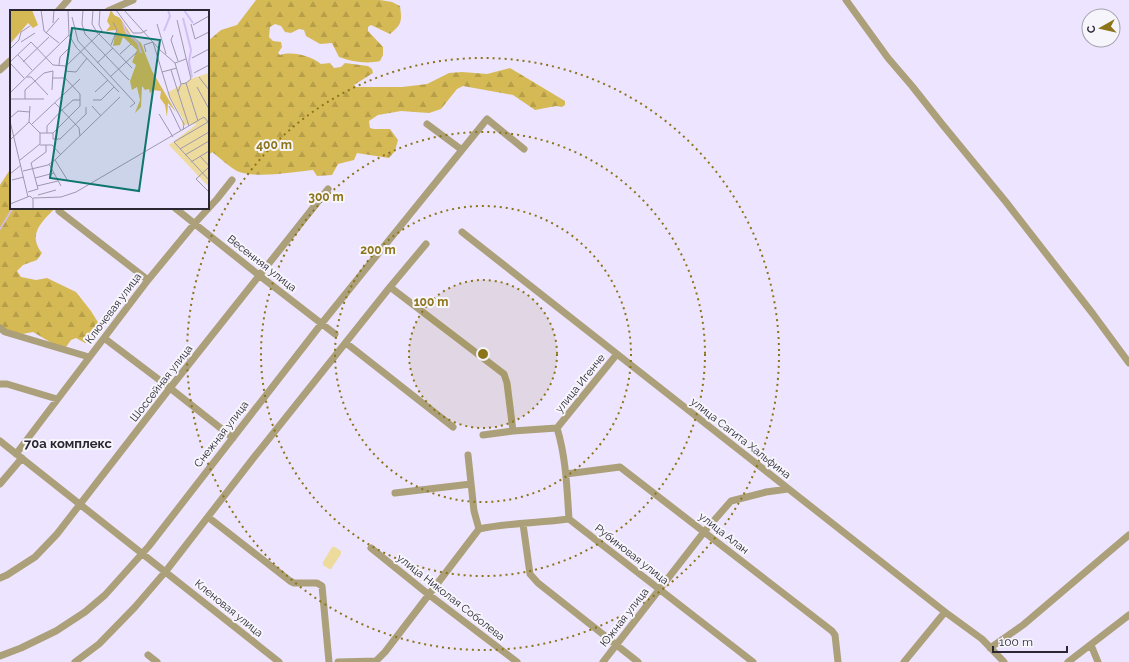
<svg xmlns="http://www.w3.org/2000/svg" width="1129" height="662" font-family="Raleway,sans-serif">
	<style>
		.forest { fill: url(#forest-firs) }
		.pitch { fill: #eddb9d }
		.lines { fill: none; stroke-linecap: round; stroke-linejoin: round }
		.stream { stroke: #d1bff3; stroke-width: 1.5 }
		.minor { stroke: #aba079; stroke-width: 7 }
		.ring { fill: none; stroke: #8c7418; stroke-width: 2; stroke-dasharray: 2 4 }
		.labels { text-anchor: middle; stroke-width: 4; stroke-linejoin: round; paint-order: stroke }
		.street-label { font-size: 11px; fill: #2a2632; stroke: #f7f5fc }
		.quarter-label { font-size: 13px; font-weight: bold; fill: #2a2632; stroke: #f7f5fc }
		.inset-river { fill: none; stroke: #d1bff3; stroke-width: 2 }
		.inset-road { fill: none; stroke: #9f98ad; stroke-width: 1 }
		.view { fill: #0f766e; fill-opacity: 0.15; stroke: #0f766e; stroke-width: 2 }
		.inset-edge { fill: none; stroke: #2a2632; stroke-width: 2 }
		.centre { fill: #8c7418; stroke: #f7f5fc; stroke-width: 2 }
		.ring-label { font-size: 12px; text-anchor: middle; font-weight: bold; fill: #8c7418; stroke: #f7f5fc; stroke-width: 4; stroke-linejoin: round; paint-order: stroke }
	</style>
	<defs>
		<pattern id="forest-firs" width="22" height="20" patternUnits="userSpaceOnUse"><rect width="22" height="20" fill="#d5b955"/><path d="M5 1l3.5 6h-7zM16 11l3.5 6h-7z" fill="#b79f4a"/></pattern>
	</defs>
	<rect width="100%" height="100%" fill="#ede4ff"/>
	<path class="forest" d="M256,0H380L392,2L400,6C402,21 402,24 390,34L371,25L368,27V31L383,47V55L380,61C367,64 352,62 339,57L332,43L320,44L306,36L304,30L299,29L291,33L285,32L281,26L275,24L270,27L269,37L273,41L281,42L282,47L278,53L280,55C293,51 311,56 321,64L330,63L334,68L341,67L345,63L368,66L372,69L373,73L354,85L356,87H402L427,84L449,73L462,72L487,74L510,68L565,101V105L562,107L556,106L535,110L513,95L463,86L457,89L441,109L429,113L401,111L378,115L369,121L370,128L374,129H390L398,140L395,151L389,158L357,153L354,160L338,164L332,175L317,176L313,170C294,172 254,179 237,171C228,166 220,158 212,152L208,156V41L221,30L237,25Z
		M11,168V208H55C42,222 27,234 42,253L37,260L23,265L17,271L21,277L36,280L47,278L76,292L91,311L99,324L100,330L92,341L85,343L76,338L71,340L66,347L57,346L33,332L22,334L0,329V185Z"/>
	<path class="pitch" d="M332,547H335L341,551V554L331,569H329L323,565V562Z"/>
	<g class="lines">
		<path class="stream" d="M0,229L13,208"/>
		<path class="minor" d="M846,0L888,58L912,86L942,124L1006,202L1093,314L1129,363
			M58,11L68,0
			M108,11L133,0
			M0,70L11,60
			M427,124L462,150
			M175,208L260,276L335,334
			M59,211L148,280
			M462,232L945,612L982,639L1004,662
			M390,287L504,374L507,383L513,431
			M0,328L5,332L89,357
			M104,338L170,388L233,438
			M346,343L453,427
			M1,384H7L57,399
			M557,428L617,354
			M557,428C566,457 567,489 569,519
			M483,435L513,431L557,428
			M0,441L279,662
			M16,454L148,280L195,223L217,199L232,180
			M468,455L474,511L479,529
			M566,474L620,467L832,631L835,635L838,662
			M0,484L22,458
			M395,493L471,484
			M208,517L290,581L294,583H317L322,586L329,662
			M523,524L530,574L538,583L638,662
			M479,529C508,523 539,523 569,519L753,662
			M371,548L428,594L517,662
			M0,578L7,575L35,557L57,534L170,388L328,189
			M1091,645L1098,662
			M990,648L1023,625L1129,535
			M148,655L157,662
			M0,656L21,648L56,631L85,612L105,595L149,546L322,323L487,119L524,149
			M376,661L385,652L479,529
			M75,662L99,644L135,607L166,571L255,456L390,287L426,244
			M338,662L376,661V662
			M603,662L704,532L731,501L766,492L788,489
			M904,662L945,612
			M1068,662L1129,615"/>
	</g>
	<circle cx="483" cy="354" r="74" fill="#8c7418" fill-opacity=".12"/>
	<g class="ring">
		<circle cx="483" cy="354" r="74"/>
		<circle cx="483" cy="354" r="148"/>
		<circle cx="483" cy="354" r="222"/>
		<circle cx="483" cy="354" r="296"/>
	</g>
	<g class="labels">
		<g class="street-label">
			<text transform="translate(262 263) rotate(38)" y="4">Весенняя улица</text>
			<text transform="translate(113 308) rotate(-53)" y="4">Ключевая улица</text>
			<text transform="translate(161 383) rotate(-52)" y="4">Шоссейная улица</text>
			<text transform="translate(580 383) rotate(-51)" y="4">улица Игенче</text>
			<text transform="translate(221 434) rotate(-52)" y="4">Снежная улица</text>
			<text transform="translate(741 438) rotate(38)" y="4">улица Сагита Хальфина</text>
			<text transform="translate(724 533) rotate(38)" y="4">улица Алан</text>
			<text transform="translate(632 554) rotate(38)" y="4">Рубиновая улица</text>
			<text transform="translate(451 597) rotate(38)" y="4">улица Николая Соболева</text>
			<text transform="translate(229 608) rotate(39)" y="4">Кленовая улица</text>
			<text transform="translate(624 617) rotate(-52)" y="4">Южная улица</text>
		</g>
		<g class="quarter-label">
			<text x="68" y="448">70а комплекс</text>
		</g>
	</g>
	<g transform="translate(10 10)">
		<rect width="199" height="199" fill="#ede4ff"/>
		<path d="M199,63V177L159,135L187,114L172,115L173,109L157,83L183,68Z" fill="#eddb9d"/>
		<path d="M0,0H22L28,15L23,18L18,13L0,34ZM101,0L104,5L110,8L121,25L131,33L142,61L166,102L158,93L157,107L155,95L150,88L151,81L143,80L140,83L139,79L135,80L132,76L131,97L125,103L130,90L127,77L122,80L120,71L126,55L122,52L127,40L113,27L110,35L103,36L106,20L96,21L100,16L97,11Z" fill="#d5b955"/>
		<path class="inset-river" d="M174,0L183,13M173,8L181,40L179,52L182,67M113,13L116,22L128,33L131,43M154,21L160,6L158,0"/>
		<path class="inset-road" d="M31,0L34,21L49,33M73,0L72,14L75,24L119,70M83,0L82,14L88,24M106,0L123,23H131L137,20M114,0L150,40L165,53M62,7L68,31L125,93L120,97M167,10L181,69L176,73L188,111M43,13L44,0M147,14L156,44M181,14L185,29L199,22M183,15L199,6M36,23L49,8M89,24L122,58M59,25L66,37L109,82M163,25L161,30L168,51M11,32L25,23M101,35L107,20L103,12M0,39L9,30L11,22L20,16M136,42L134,35L143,32L160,88L174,114L173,120M110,44L121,34M8,45L22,60M182,48L199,39M0,52L21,32L43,55M13,52L39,27M0,53L14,68M87,53L103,38M43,55L56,56L92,21L89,15L90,0M49,55L50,47L60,37M161,60L168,82M55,61L66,62L77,48M152,62L167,58M184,63L199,55M17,67H21L38,85M100,67L127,42M189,67L199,80M43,68H55L56,56M55,68L70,84M176,73L171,74L168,82L179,116M171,74L165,53L176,49M187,77L199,99M42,80L43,61M85,82L98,70M0,83L59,25L58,0M0,89H34M15,89V80L34,63L43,61M83,90H91L104,77M45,93L69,118L70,126M82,96L91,106M159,96L171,121M149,104L163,127M0,108L8,101L20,102M0,111L18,187M198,112L164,132L199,170M22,114L70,69M30,123H43L70,96V84M37,123V116L52,100L63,90H70M43,123V129H50L76,104V97M0,130L19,112L20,96M30,135H42L51,145M170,139L199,122M175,145L199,131M190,146L199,156M10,150L30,134V123L19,112M45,150L58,171M181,152L199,141M39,154L51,176M199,157L186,169L199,182M13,161L38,155L46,149L110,87M0,164L11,155M25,168L44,163M2,170L14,167M27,176L48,171M18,182L28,179L21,153L36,142V135M28,185L46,180M23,188L51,187L66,182L194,107L199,113M0,194L20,186L23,189V199"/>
		<path class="view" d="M62,18L150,30L129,181L40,168Z"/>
		<rect width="199" height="199" class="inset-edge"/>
	</g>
	<circle cx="483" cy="354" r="6" class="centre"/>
	<g class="ring-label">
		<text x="274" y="149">400 m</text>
		<text x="326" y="201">300 m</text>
		<text x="378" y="254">200 m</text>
		<text x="431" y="306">100 m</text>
	</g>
	<g transform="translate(1101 28) rotate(262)"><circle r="19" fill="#f7f5fc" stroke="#a5a2ab"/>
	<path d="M0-3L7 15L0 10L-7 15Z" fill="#8c7418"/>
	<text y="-6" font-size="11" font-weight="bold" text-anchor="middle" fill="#2a2632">С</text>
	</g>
	<path d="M993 646v6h74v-6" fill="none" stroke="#2a2632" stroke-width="2"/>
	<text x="999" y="646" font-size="12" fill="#2a2632" stroke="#f7f5fc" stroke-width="3" paint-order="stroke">100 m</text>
</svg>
